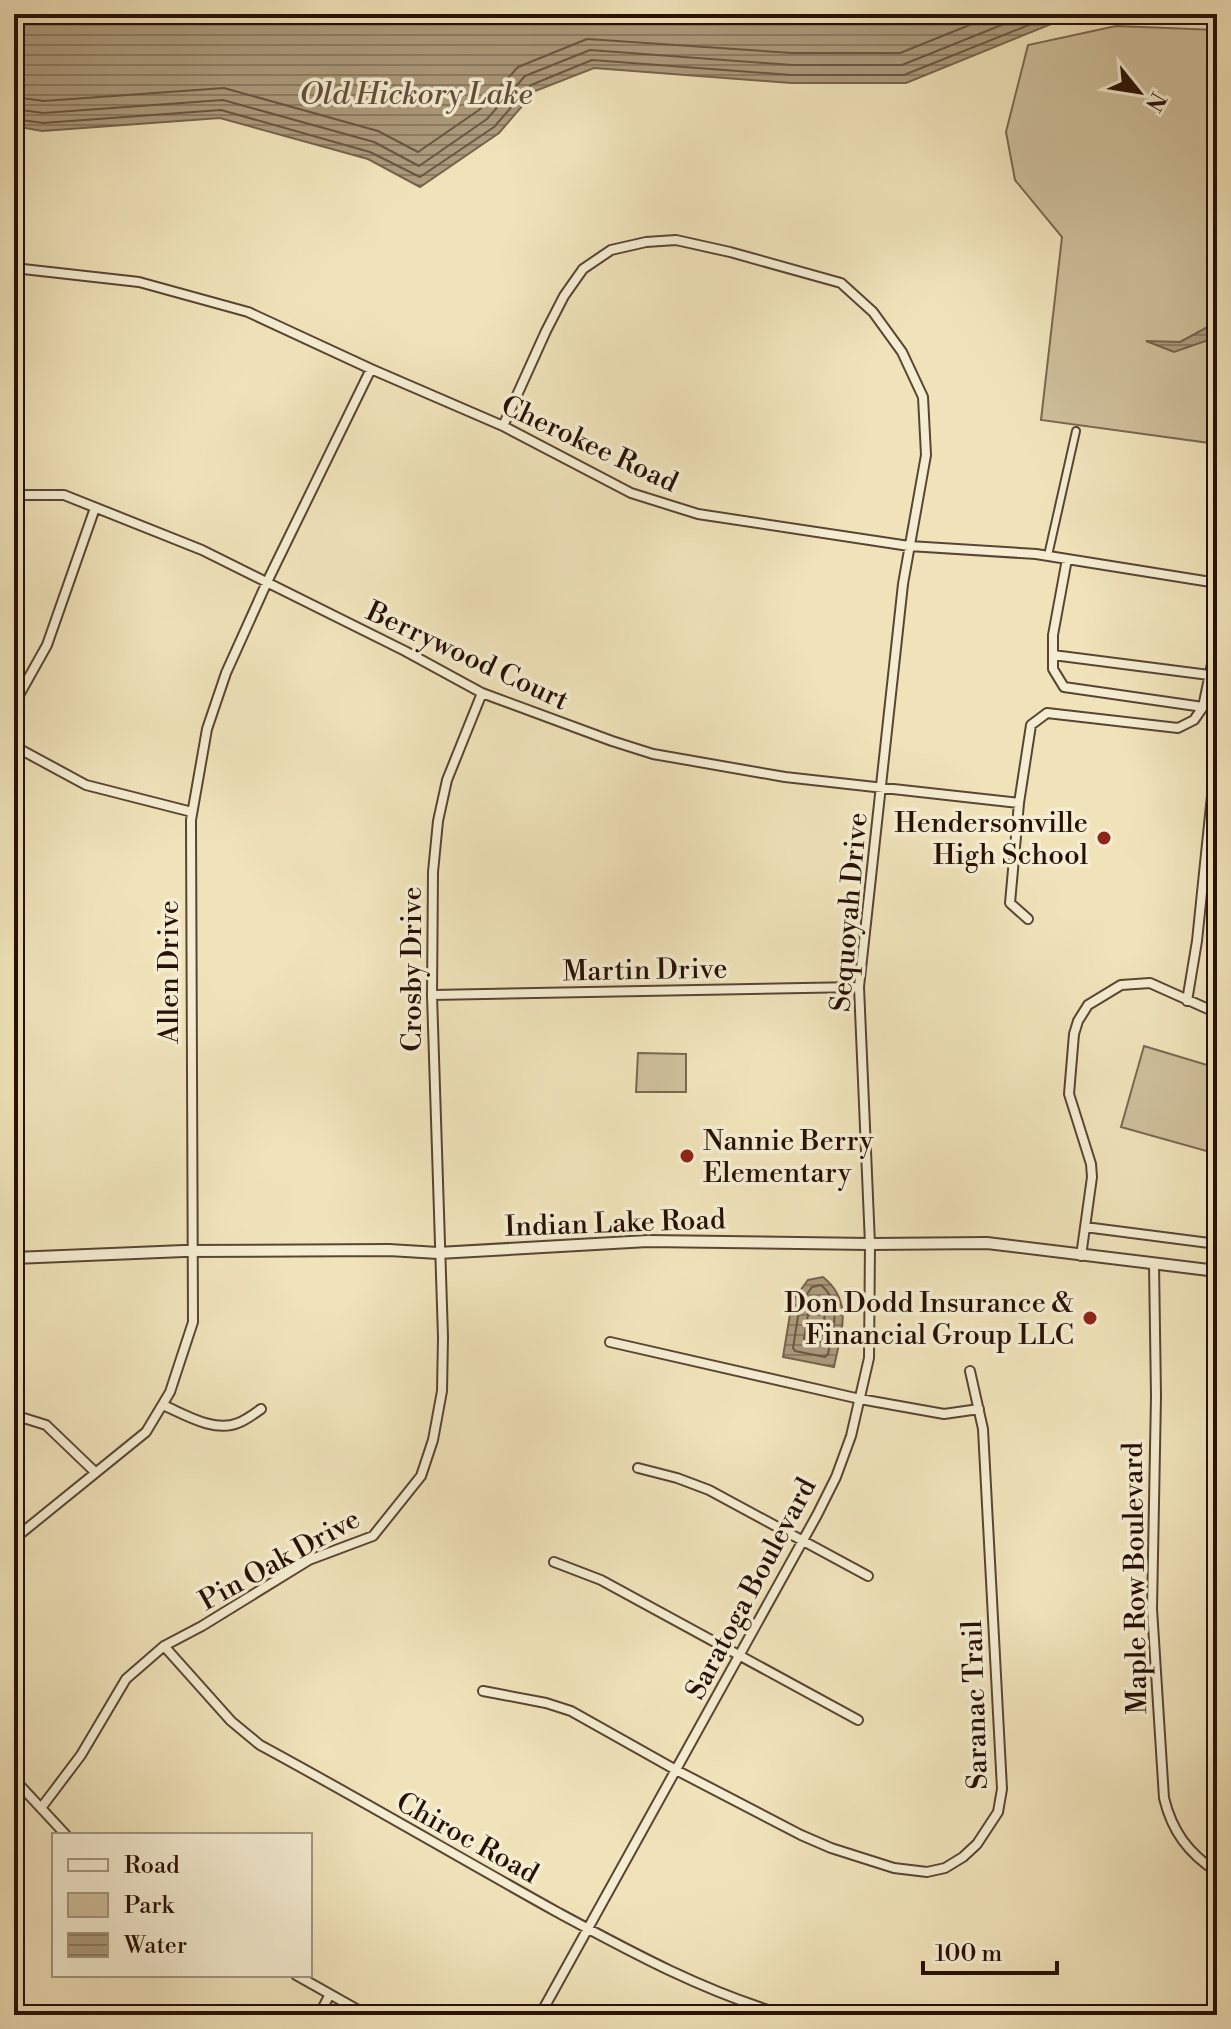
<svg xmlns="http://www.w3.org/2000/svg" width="1231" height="2029" font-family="'Libre Bodoni',serif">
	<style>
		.green { fill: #cebf9b; stroke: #7a6850; stroke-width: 2 }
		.water { fill: url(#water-rules); stroke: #77634d; stroke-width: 2 }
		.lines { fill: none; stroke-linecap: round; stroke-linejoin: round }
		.shore { stroke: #6a5642; stroke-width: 2 }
		.pedestrian-casing { stroke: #594533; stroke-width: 10 }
		.minor-casing { stroke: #594533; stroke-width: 12 }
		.tertiary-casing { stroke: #594533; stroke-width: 14 }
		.pedestrian { stroke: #f5edd2; stroke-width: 6 }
		.minor { stroke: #f5edd2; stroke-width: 8 }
		.tertiary { stroke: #f5edd2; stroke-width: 10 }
		.poi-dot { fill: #8f2418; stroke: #f5edd2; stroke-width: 3 }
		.labels { text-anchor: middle; stroke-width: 7; stroke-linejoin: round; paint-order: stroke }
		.street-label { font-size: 28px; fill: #271006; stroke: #f5edd2 }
		.poi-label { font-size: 28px; fill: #271006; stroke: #f5edd2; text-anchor: end }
		.water-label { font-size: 30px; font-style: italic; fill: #634f3c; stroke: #f5edd2 }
	</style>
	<defs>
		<pattern id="water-rules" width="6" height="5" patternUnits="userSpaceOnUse" patternTransform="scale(2)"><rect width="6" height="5" fill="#ac9b7d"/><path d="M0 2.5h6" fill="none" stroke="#8c7d64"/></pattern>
	</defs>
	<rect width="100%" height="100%" fill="#f0e3ba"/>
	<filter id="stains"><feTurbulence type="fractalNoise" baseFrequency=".0025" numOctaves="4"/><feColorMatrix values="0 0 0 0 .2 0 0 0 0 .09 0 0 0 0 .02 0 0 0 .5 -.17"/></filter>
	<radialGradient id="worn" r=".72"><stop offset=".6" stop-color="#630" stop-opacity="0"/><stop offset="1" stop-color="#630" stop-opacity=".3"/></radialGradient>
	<path class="green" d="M1116,26L1217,30V444L1041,420L1062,237L1015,180L1006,132L1028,45Z
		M1144,1046L1217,1068V1154L1121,1127Z
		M638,1053L686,1054V1092H636Z"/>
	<path class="water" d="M14,14H1217V23L1181,17L1061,20L906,83H791L594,68L535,91L499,133L420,187L368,159L220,118L42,131L14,126Z
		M1217,322V337L1174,352L1146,341L1180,342Z
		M823,1277C854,1302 841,1332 834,1367L783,1357L792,1302L808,1280Z"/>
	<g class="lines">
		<path class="shore" d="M14,97L44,101L224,88L378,131L418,152L479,110L518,67L587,39L792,53H900L997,14
			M14,109L43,113L223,100L374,142L419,166L487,119L525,76L590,50L792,65H902L1029,14
			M14,119L43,123L221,110L370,152L420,177L494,127L531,85L592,60L791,75H904L1056,14
			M821,1285C843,1303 833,1330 828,1354L825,1357L795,1351L793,1348L800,1304L812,1287Z
			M820,1298L825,1314L820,1342L817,1345L807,1343L804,1339L809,1308L815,1299Z"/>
		<defs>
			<path id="pedestrian" d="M1049,551L1076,431"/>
			<path id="minor" d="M14,268L139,282L248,312L371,369L503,426L631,493L698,514L909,546L1036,554L1217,583
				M503,426L546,331L564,296L583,269L611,250L646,242L676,240L730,252L841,283L873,312L902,352L923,397L926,455L903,584L859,987L870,1244L869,1358L851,1436L836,1477L817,1515L540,2015
				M14,495H64L202,550L405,651L482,693L612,741L653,754L785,777L1019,803
				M1067,559L1053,635V669L1064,687L1203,707
				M1053,655L1209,675
				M14,704L47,645L95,508
				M14,746L86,785L192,812
				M1028,919L1010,903L1019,803L1031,725L1047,713L1178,728L1194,720L1203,707L1217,640
				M432,995L859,987
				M1187,1001L1197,941L1217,747
				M1085,1227L1217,1244
				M1081,1256L1092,1177L1091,1164L1069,1094L1074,1034L1078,1021L1088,1005L1121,985L1150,983L1217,1013
				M1154,1264L1156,1396L1152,1609L1164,1798C1172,1831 1188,1853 1217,1872
				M610,1342L860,1399L944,1414L979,1409
				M163,1405C184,1414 214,1433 238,1423C246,1420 254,1414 261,1409
				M14,1415L46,1425L95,1472
				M638,1468L677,1478L709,1490L868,1576
				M14,1539L146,1432L170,1392L193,1322L191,820L207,729L226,673L267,582L371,369
				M554,1562L601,1580L858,1720
				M164,1646L231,1721L260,1745C360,1799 458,1857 557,1912C633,1953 701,1990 784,2015
				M483,1691L546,1703L571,1711L676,1770L801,1835L831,1848L894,1868L927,1872L945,1868L963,1857L977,1844L998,1812L1002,1789L983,1429L970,1371
				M14,1779L66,1835
				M41,1808L81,1755L126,1679L164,1646L202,1626L309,1560L373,1536L421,1476L433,1440L442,1391L443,1337L432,995L433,872L438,821L447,780L482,693
				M296,1975L367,2015
				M319,2015L330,1994"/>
			<path id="tertiary" d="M14,1258L184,1251L389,1250L438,1253L648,1241L870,1244L987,1243L1217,1271"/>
		</defs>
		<use href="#pedestrian" class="pedestrian-casing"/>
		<use href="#minor" class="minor-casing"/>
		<use href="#tertiary" class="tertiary-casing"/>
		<use href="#pedestrian" class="pedestrian"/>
		<use href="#minor" class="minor"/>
		<use href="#tertiary" class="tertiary"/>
	</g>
	<g class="poi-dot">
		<circle cx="1104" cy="838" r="8"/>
		<circle cx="687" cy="1156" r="8"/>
		<circle cx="1090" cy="1318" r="8"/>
	</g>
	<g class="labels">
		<g class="street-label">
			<text transform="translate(590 443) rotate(25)" y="10">Cherokee Road</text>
			<text transform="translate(468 655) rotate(25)" y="10">Berrywood Court</text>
			<text transform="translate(848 912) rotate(-85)" y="10">Sequoyah Drive</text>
			<text transform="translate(411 969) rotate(-90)" y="10">Crosby Drive</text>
			<text transform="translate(645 969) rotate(-1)" y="10">Martin Drive</text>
			<text transform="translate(168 972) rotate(-90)" y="10">Allen Drive</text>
			<text transform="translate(615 1222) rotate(-2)" y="10">Indian Lake Road</text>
			<text transform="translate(279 1559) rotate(-29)" y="10">Pin Oak Drive</text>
			<text transform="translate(1134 1578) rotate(-91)" y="10">Maple Row Boulevard</text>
			<text transform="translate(750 1588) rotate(-62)" y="10">Saratoga Boulevard</text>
			<text transform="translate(974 1705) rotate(-92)" y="10">Saranac Trail</text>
			<text transform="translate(468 1837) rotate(29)" y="10">Chiroc Road</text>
		</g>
		<g class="poi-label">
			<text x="1088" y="832">Hendersonville<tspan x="1088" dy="32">High School</tspan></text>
			<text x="703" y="1150" text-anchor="start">Nannie Berry<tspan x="703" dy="32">Elementary</tspan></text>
			<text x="1074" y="1312">Don Dodd Insurance &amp;<tspan x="1074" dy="32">Financial Group LLC</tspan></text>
		</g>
		<g class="water-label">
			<text x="416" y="104">Old Hickory Lake</text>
		</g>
	</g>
	<rect width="1231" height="2029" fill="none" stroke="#f0e3ba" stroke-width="48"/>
	<rect x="16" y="16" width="1199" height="1997" fill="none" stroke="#271006" stroke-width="4"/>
	<rect x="24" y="24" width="1183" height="1981" fill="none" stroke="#271006" stroke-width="2"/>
	<rect x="52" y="1833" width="260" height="144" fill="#f5edd2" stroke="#a39580" stroke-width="2"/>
	<rect x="68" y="1859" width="40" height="12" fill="#f5edd2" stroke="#a39580" stroke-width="2"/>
	<text x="124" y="1873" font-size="24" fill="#271006">Road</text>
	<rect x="68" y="1893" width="40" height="24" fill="#cebf9b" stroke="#a39580" stroke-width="2"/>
	<text x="124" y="1913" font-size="24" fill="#271006">Park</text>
	<rect x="68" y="1933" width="40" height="24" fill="url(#water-rules)" stroke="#a39580" stroke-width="2"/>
	<text x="124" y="1953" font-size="24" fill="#271006">Water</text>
	<g transform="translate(1139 92) rotate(120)" stroke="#f5edd2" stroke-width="6" paint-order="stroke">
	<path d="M0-6L14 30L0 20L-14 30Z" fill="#271006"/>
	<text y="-12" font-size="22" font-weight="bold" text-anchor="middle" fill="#271006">N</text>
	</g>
	<path d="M923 1961v12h134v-12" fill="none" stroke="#271006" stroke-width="4"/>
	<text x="935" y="1961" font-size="24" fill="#271006" stroke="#f5edd2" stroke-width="6" paint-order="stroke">100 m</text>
	<rect width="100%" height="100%" filter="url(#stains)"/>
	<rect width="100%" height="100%" fill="url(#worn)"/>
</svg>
